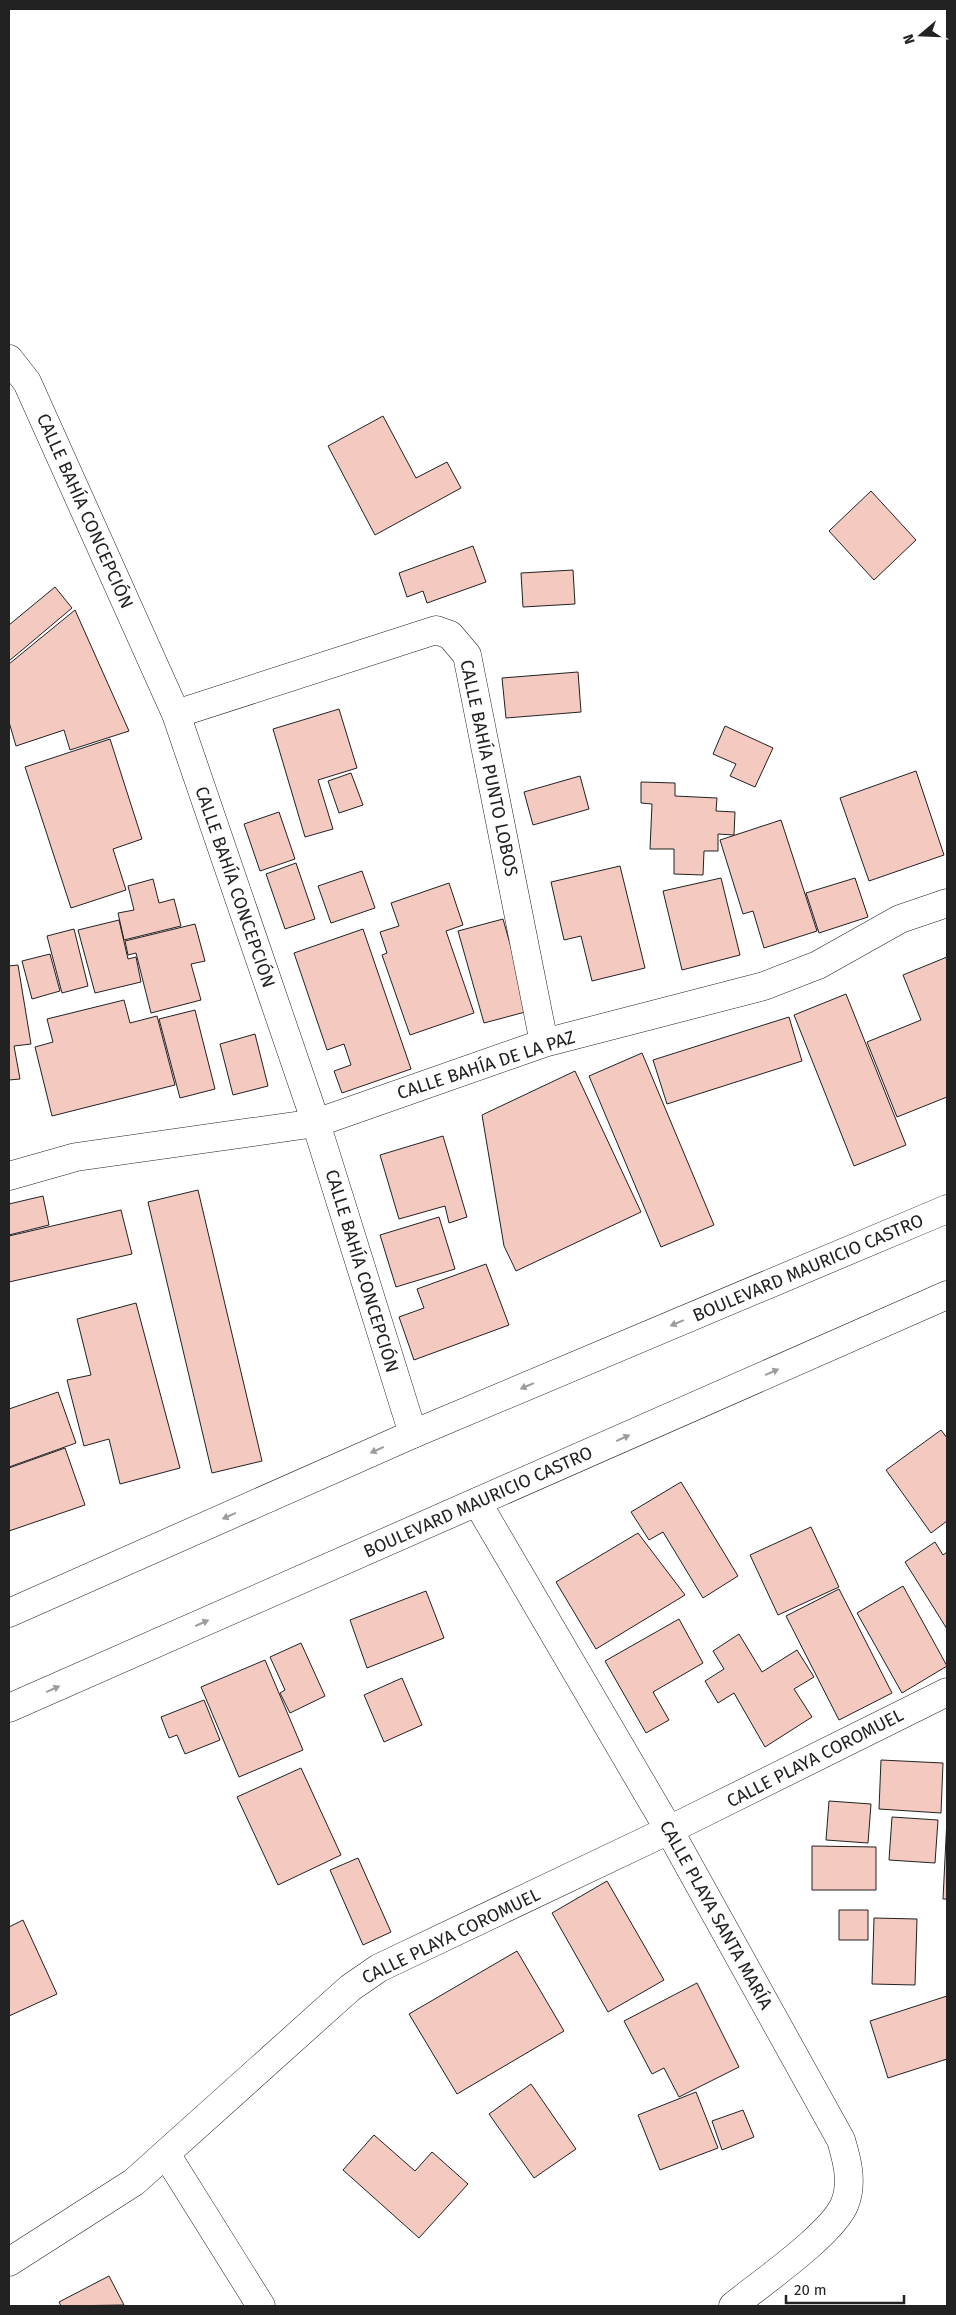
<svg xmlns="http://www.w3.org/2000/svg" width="956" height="2315" font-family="'Fira Sans',sans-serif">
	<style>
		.building { fill: #f3c9c0; stroke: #222 }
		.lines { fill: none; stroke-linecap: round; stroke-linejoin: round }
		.minor-casing { stroke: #222; stroke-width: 29 }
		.primary-casing { stroke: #222; stroke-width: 29 }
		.minor { stroke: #fff; stroke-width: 28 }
		.primary { stroke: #fff; stroke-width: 28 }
		.oneway { fill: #9c9c9c }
		.labels { text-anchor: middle; stroke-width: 4; stroke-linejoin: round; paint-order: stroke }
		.street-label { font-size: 18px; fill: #222; stroke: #fff }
	</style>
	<rect width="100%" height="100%" fill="#fff"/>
	<path class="building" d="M383,416L416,478L447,462L461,488L375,535L328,446Z
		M871,491L916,540L874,580L829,531Z
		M473,546L486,582L427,603L423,591L407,597L399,573Z
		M573,570L575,604L523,607L521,573Z
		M55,587L72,608L9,661V625Z
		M75,610L129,731L70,750L64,730L16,746L9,722V664Z
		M578,672L581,712L506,718L502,678Z
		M339,709L357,768L318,780L333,829L305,837L273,729Z
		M725,726L773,748L755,787L730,776L736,764L713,754Z
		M110,739L142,839L113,849L126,890L71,908L25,767Z
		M916,771L944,855L869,881L840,798Z
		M351,773L363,805L339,813L328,781Z
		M580,776L589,809L533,825L524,792Z
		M641,782L675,783V796L717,798L716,811L735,812L734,835L718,834V851H704L703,875L674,874V849H650L652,804L641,803Z
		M279,812L295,859L260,871L244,824Z
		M781,820L817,931L764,948L753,911L743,914L720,840Z
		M296,863L315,919L285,929L266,874Z
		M620,866L645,968L592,981L581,936L564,940L551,882Z
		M362,871L375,908L331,923L318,886Z
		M721,878L740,955L682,970L663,891Z
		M855,878L868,917L819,933L806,893Z
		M153,879L159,903L174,899L181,926L124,940L118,913L134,910L128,886Z
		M449,883L463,925L446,931L474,1013L410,1035L382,955L387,953L380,932L399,926L391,903Z
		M503,919L529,1011L484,1023L458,931Z
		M119,920L128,959L136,957L141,982L95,993L78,930Z
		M195,924L205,961L191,964L201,1000L151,1013L136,953L128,955L125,941Z
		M74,929L88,986L62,993L47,936Z
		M363,929L411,1069L342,1093L334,1071L351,1065L344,1044L327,1050L294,953Z
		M50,954L60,991L32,999L22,961Z
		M947,957V1097L897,1117L867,1042L921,1020L903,975Z
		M18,965L31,1044L14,1046L20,1079L9,1080V966Z
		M846,994L906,1145L854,1166L794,1015Z
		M124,1000L130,1023L157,1016L175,1085L52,1116L35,1047L53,1042L47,1019Z
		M195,1010L215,1089L180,1098L159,1019Z
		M789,1017L802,1061L667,1104L653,1060Z
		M255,1034L268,1086L233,1095L220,1044Z
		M642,1053L714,1225L661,1247L589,1076Z
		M575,1071L641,1212L516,1271L504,1246L482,1115Z
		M443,1136L467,1217L449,1223L445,1206L399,1219L380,1155Z
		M198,1190L262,1461L212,1473L148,1202Z
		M43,1196L49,1225L9,1235V1204Z
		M121,1210L132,1254L9,1282V1236Z
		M439,1217L455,1269L396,1287L380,1235Z
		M486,1264L509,1325L414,1360L399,1317L424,1308L417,1289Z
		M136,1303L180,1468L120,1484L109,1439L84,1446L67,1380L91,1375L77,1319Z
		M58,1392L76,1443L9,1467V1409Z
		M941,1430L947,1438V1521L931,1533L886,1470Z
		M65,1448L85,1505L9,1531V1468Z
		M681,1482L738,1576L703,1598L663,1532L649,1540L631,1512Z
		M811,1527L839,1587L778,1615L750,1555Z
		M638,1533L685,1595L596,1649L556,1582Z
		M935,1542L943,1555L947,1552V1629L905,1562Z
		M903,1586L947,1666L902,1693L857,1613Z
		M839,1589L892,1693L839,1720L786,1616Z
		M426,1591L444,1638L367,1668L350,1620Z
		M679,1619L703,1663L653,1692L669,1720L646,1733L605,1661Z
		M739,1634L762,1672L797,1650L814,1677L794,1689L812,1717L765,1747L734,1693L718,1703L705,1681L724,1669L713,1651Z
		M301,1643L325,1696L290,1713L280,1693L285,1690L270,1657Z
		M265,1660L303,1750L239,1777L201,1687Z
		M402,1678L422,1725L384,1742L364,1695Z
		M204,1700L220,1740L185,1754L177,1735L169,1738L161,1717Z
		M881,1760L943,1763L941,1813L879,1809Z
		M301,1768L341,1855L278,1885L237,1797Z
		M829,1801L871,1804L868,1843L826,1840Z
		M892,1817L938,1820L935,1863L889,1860Z
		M947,1818V1899H943Z
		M812,1846L876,1847V1890H812Z
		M358,1858L391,1932L363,1945L330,1870Z
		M607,1881L664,1980L608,2012L552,1913Z
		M839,1910H868V1940H839Z
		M874,1918L917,1919L915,1985L872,1984Z
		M23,1920L57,1994L9,2016V1927Z
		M517,1951L564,2031L457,2094L409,2014Z
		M697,1983L739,2067L679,2097L664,2068L652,2074L624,2021Z
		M947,1996V2059L888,2078L870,2021Z
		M531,2084L576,2149L534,2178L489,2114Z
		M696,2092L718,2148L660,2170L638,2115Z
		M743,2110L754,2137L722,2150L712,2121Z
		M374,2135L415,2171L432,2152L468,2184L419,2238L343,2170Z
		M109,2276L124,2305L61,2306L59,2302Z"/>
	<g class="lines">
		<defs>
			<path id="minor" d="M9,359L27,382L176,714L316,1123L413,1434
				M176,714L436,630L450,635L467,655L544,1043
				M9,1176L76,1157L316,1123L544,1043L764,986L818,965L900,919L947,903
				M477,1502L669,1830L841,2140C847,2160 853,2182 845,2203C834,2233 760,2284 733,2306
				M166,2154L261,2306
				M9,2262L134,2182L350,1988L379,1968L669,1830L947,1692"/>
			<path id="primary" d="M9,1613L413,1434L947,1209
				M9,1708L947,1295"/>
		</defs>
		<use href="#minor" class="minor-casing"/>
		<use href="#primary" class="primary-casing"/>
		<use href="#minor" class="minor"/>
		<use href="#primary" class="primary"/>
	</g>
	<defs><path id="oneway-solid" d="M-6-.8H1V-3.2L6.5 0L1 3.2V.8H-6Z" transform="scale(1.25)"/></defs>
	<g class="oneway">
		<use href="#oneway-solid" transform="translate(677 1323) rotate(157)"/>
		<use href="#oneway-solid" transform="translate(772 1372) rotate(-24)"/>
		<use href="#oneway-solid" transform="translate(527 1386) rotate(157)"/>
		<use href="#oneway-solid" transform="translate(623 1438) rotate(-24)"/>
		<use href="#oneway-solid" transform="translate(377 1450) rotate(156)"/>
		<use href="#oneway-solid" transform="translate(229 1516) rotate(156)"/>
		<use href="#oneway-solid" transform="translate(202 1623) rotate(-24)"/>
		<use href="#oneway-solid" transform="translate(53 1689) rotate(-24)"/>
	</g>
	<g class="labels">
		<g class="street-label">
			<text transform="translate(85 511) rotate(66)" y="6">CALLE BAHÍA CONCEPCIÓN</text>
			<text transform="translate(489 768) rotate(78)" y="6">CALLE BAHÍA PUNTO LOBOS</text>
			<text transform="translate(235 887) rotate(71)" y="6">CALLE BAHÍA CONCEPCIÓN</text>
			<text transform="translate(486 1065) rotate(-18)" y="6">CALLE BAHÍA DE LA PAZ</text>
			<text transform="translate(808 1268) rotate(-23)" y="6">BOULEVARD MAURICIO CASTRO</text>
			<text transform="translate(362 1271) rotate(73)" y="6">CALLE BAHÍA CONCEPCIÓN</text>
			<text transform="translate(478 1502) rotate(-24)" y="6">BOULEVARD MAURICIO CASTRO</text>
			<text transform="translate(815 1758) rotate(-27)" y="6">CALLE PLAYA COROMUEL</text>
			<text transform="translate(716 1915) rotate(61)" y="6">CALLE PLAYA SANTA MARÍA</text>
			<text transform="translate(451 1936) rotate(-26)" y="6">CALLE PLAYA COROMUEL</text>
		</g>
	</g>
	<rect width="956" height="2315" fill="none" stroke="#222222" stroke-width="20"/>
	<g transform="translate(921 35) rotate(251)" stroke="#ffffff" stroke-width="4" paint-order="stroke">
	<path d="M0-4L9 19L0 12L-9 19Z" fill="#222222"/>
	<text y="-8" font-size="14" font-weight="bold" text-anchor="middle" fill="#222222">N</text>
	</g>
	<path d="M786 2295v8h118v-8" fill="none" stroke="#222222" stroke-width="2.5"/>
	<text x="794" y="2295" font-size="15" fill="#222222" stroke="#ffffff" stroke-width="4" paint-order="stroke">20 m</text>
</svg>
